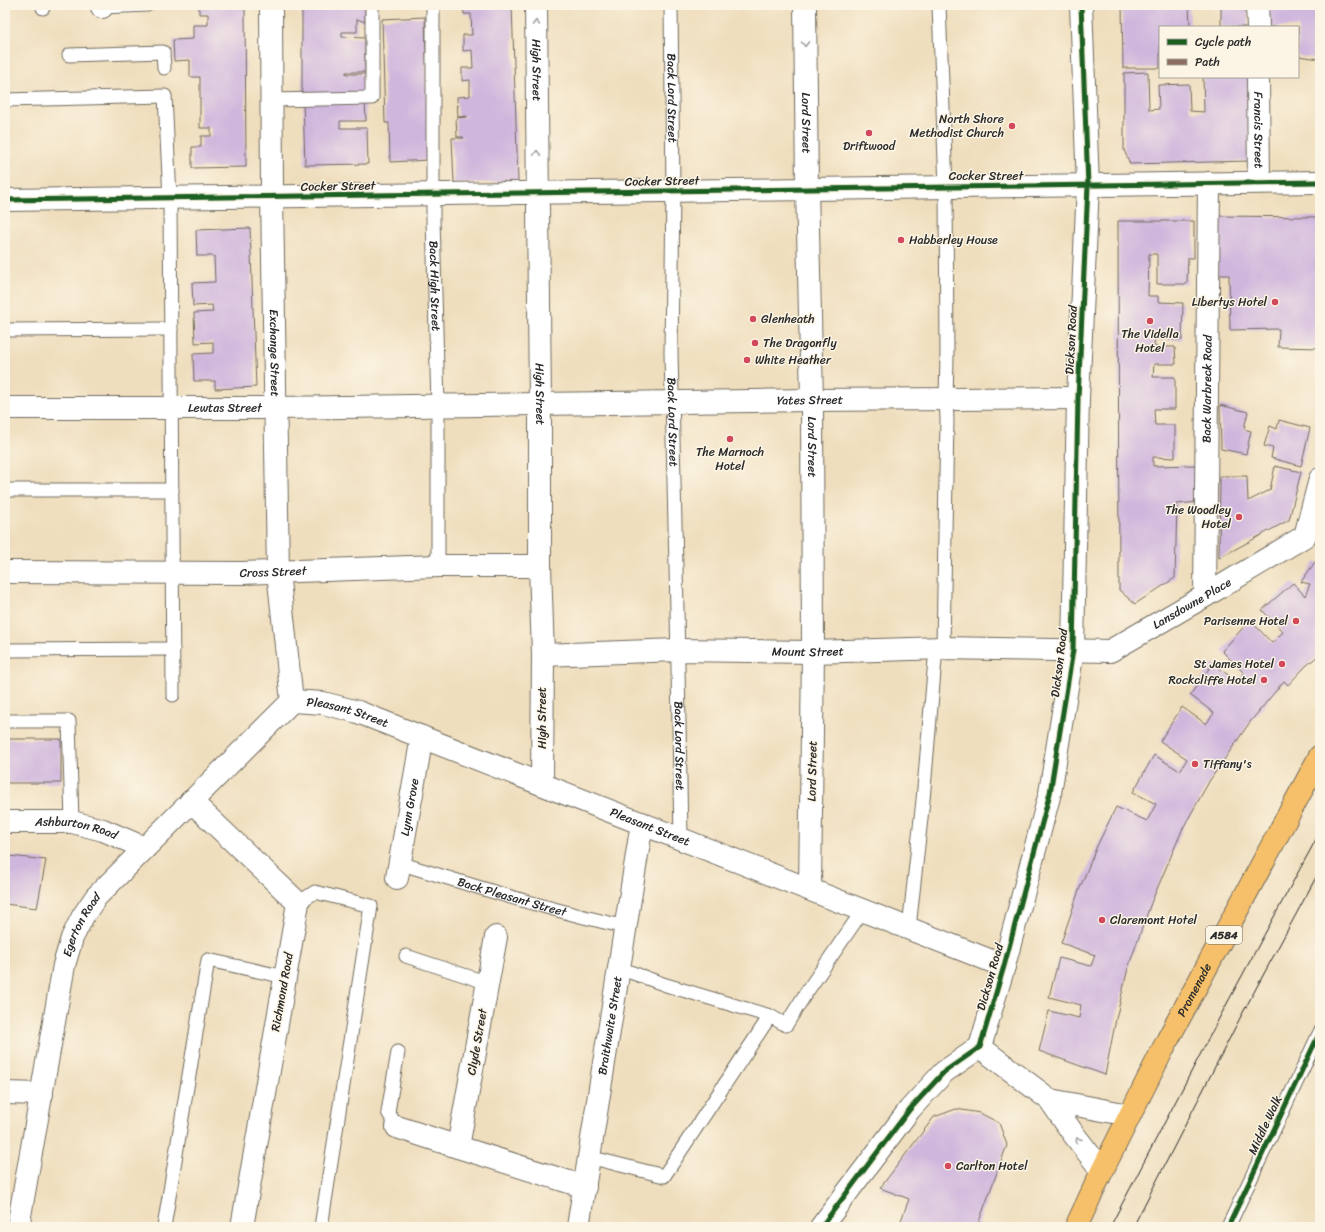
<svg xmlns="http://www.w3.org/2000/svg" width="1325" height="1232" font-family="Sriracha,sans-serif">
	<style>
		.building { fill: #cfb6dd }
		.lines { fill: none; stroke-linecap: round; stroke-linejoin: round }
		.service-casing { stroke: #706a5e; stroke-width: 15 }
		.minor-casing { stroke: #706a5e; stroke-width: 24 }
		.tertiary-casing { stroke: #706a5e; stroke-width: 24 }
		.primary-casing { stroke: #706a5e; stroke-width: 24 }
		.service { stroke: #fff; stroke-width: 13 }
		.minor { stroke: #fff; stroke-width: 22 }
		.tertiary { stroke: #fff; stroke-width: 22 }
		.primary { stroke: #f6c06b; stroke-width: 22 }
		.tram { stroke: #2b2b2b; stroke-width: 1 }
		.quiet { stroke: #8d6e63; stroke-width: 4; stroke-dasharray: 8 4; stroke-linecap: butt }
		.cycleway-casing { stroke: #fcf5e5; stroke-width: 8 }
		.cycleway { stroke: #1b5e20; stroke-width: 5 }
		.oneway { stroke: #a0a0a0 }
		.poi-dot { fill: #d1495b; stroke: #fcf5e5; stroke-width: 1.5 }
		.labels { text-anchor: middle; stroke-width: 3; stroke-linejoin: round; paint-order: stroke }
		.shield { fill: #fcf5e5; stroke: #6a6863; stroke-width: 1 }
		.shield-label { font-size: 11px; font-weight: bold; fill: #2b2b2b }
		.street-label { font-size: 12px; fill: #2b2b2b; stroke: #fcf5e5 }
		.poi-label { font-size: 12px; fill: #2b2b2b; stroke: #fcf5e5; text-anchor: start }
	</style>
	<rect width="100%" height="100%" fill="#fcf5e5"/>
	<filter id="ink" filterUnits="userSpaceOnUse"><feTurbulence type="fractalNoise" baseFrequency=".025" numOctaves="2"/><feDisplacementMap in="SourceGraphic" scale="8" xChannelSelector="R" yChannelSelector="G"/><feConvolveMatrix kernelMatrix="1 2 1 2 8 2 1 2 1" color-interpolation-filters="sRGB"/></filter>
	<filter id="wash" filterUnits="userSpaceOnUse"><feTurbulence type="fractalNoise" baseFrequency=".012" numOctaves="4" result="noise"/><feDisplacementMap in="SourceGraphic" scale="16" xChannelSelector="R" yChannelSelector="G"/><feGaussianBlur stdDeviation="0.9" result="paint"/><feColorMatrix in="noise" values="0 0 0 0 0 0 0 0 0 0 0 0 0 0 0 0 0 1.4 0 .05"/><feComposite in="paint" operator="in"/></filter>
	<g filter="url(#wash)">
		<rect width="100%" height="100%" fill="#efdebd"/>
		<g id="blocks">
			<path class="building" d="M199,5H245L246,167L192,168V147H201V136H211V128H200V77H190V60L174,61L173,40L193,39V25H208V14H199Z
				M302,5H365V22L357,19V32H342V37L365,38V72H346V74H367L366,97H302Z
				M463,5H512L518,182L454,183L452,138H464L463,137H457L456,118L467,117V116L458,117L457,97L470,96V80L462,81V68H473L472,50L463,51V35H472L471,14H464Z
				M1122,5H1189L1190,27H1160V68H1123Z
				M1221,5H1248V27H1221Z
				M1268,5H1320V59L1298,56V27H1269Z
				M425,17L429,160L390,162L389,123H385L382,19Z
				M1148,72L1149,110L1159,109L1158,85L1189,84L1190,111L1204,112L1203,77H1249L1250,161L1130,164L1124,150V73Z
				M365,100L366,121H340V128H367L368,164L305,165L303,101Z
				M1217,216L1320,217V348L1278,347L1279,329L1230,330L1229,275H1217Z
				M1118,221H1194V258H1188L1187,284H1157V254H1149L1148,296H1158V302L1183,303L1182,340L1155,339L1154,347H1175L1176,364H1154L1153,377H1175V409H1154L1155,425H1175V458L1153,457V466L1198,465L1199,502L1177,504L1175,578L1135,604L1119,590Z
				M250,228L256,387L215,389V381H194L193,354L213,353V342L195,343L194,313L213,312L212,305L193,306L192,283L215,282L214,256H197L196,230Z
				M1220,405L1248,412L1244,429L1251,431L1246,454L1221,449Z
				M1279,420L1310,428L1301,466L1271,458L1273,448L1264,446L1270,426L1277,429Z
				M1275,466L1301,472L1289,520L1219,558L1220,476H1247L1248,501L1270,490Z
				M1315,562L1320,564V654L1306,666L1288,685L1284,681L1250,722L1210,780L1183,828L1151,903L1128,968L1116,1019L1105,1075L1039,1051L1049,1011L1079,1018L1081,1005L1049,997L1059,958L1091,966L1095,955L1061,943L1079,890L1097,846L1116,807L1147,821L1156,804L1133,792L1154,755L1180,771L1187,759L1160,741L1182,707L1206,724L1214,713L1190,695L1213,663L1237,682L1244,673L1222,651L1250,620L1272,643L1283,632L1262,610L1293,583L1305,596L1310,584L1301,582Z
				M5,739H61V783H5Z
				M10,856L46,860L37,908L5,904V863H9Z
				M956,1109L980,1113L999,1123L1007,1145L977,1227H902L899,1226L909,1199L880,1188L934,1117Z"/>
		</g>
	</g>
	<g filter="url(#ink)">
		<use href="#blocks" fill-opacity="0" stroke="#706a5e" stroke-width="1"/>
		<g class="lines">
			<defs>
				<g id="service">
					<path d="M43,5V8"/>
					<path id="s1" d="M433,5V218L438,406V566"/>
					<path id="s2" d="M671,5L673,191L671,353L677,610L681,839"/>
					<path d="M939,5L946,187L947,357L946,399L947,419L943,648"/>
					<path d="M102,7L147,5"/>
					<path d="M69,55L163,52L164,68"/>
					<path d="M5,100L165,96L170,198L173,695"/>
					<path d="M271,100L372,98V5"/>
					<path d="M5,330L171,329"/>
					<path d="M5,490H172"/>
					<path d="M5,650L173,649"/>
					<path d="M5,721H69L72,822"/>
					<path id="s3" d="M399,863C474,886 549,910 626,927"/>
					<path d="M298,903L315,892L371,906L321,1227"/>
					<path d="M909,928L923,800L936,648"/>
					<path d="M406,956L488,983"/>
					<path d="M619,968L666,985L770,1016L786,1025L806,993L863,910"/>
					<path d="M397,1127L388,1112L398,1052"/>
					<path d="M589,1157L664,1176L770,1016"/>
					<path d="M164,1227L208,960L285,977"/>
					<path d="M1228,1227L1320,1032"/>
				</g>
				<g id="minor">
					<path d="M102,5V7"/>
					<path id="s4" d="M271,5L272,196L278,572L292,701"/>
					<path id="s5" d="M536,5L540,403V566L543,655L542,784"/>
					<path id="s6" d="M805,5L807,188L812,400L813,652L810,889"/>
					<path d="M1257,5L1258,27"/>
					<path id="s7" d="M1258,77L1259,182"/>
					<path d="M5,200L1320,182"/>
					<path id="s8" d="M5,408H276L812,400L1078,398"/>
					<path id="s9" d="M5,572L242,573L438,566H540"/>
					<path id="s10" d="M1205,596L1209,183"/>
					<path id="s11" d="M543,655L677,650L813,652L943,648L1110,651L1205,596L1305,536L1320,479"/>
					<path id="s12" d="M292,701L323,703L358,712L1004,966"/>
					<path d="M191,801L298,903L242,1227"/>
					<path id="s13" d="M5,822H72L103,830L145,848"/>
					<path id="s14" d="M397,878L422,737"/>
					<path d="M496,937L458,1147L585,1187"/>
					<path d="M5,1093L42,1094"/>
					<path d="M397,1127L458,1147"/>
					<path id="s15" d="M18,1227L64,965L72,938L83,916L96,897L292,701"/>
					<path id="s16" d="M578,1227L642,823"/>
				</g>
				<path id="tertiary" d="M980,1047L1050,1100L1072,1132L1102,1171
					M1050,1100L1129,1115
					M821,1227L910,1109L944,1072L980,1047L1004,966L1050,793L1073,650L1078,398L1088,186L1081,5"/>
				<g id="primary">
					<path id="s17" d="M1076,1227L1102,1171L1168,1039L1320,756"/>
				</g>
			</defs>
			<use href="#service" class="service-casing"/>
			<use href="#minor" class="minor-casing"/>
			<use href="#tertiary" class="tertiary-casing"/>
			<use href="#primary" class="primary-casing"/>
			<use href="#service" class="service"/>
			<use href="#minor" class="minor"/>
			<use href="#tertiary" class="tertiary"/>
			<use href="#primary" class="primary"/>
			<path class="tram" d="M1110,1227L1224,1009L1320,832
				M1133,1227L1240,1018L1320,870"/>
			<path class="quiet" d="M1316,1227L1320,1219"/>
			<defs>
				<path id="cycleway" d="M5,200L1320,182
					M821,1227L910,1109L944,1072L980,1047L1004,966L1050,793L1073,650L1078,398L1088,186L1081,5
					M1228,1227L1320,1032"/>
			</defs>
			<use href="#cycleway" class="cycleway-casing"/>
			<use href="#cycleway" class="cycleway"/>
		</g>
		<defs><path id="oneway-chevron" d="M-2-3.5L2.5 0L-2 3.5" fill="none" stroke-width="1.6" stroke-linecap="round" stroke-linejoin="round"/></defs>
		<g class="oneway">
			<use href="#oneway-chevron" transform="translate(536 23) rotate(-91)"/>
			<use href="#oneway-chevron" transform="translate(805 44) rotate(89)"/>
			<use href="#oneway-chevron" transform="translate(537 153) rotate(-91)"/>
			<use href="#oneway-chevron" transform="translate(1078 1140) rotate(-127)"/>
		</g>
	</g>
	<g class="poi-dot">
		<circle cx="1012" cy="126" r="4"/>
		<circle cx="869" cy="133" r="4"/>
		<circle cx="901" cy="240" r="4"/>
		<circle cx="1275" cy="302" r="4"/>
		<circle cx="753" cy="319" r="4"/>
		<circle cx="1150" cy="321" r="4"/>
		<circle cx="755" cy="343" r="4"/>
		<circle cx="747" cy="360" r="4"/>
		<circle cx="730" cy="439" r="4"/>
		<circle cx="1239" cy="517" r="4"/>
		<circle cx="1296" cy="621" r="4"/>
		<circle cx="1282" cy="664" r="4"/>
		<circle cx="1264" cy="680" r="4"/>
		<circle cx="1195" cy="764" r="4"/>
		<circle cx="1102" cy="920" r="4"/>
		<circle cx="948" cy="1166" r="4"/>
	</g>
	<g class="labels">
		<rect class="shield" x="1206" y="926" width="36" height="18" rx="3"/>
		<g class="shield-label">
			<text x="1224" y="939">A584</text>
		</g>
		<g class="street-label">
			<text dy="4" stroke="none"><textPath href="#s5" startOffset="65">High Street</textPath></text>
			<text dy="4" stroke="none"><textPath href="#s2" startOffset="93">Back Lord Street</textPath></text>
			<text dy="4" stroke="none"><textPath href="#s6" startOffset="118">Lord Street</textPath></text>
			<text dy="4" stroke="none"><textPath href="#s7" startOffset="53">Francis Street</textPath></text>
			<text x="986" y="180">Cocker Street</text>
			<text transform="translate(662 181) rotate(-1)" y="4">Cocker Street</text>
			<text transform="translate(338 186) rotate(-1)" y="4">Cocker Street</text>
			<text dy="4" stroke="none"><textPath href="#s1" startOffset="281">Back High Street</textPath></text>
			<text transform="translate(1071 340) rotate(-87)" y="4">Dickson Road</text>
			<text dy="4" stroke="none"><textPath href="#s4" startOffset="348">Exchange Street</textPath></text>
			<text dy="4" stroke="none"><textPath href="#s10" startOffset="207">Back Warbreck Road</textPath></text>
			<text dy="4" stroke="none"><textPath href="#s5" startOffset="389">High Street</textPath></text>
			<text dy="4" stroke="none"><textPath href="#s8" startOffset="805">Yates Street</textPath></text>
			<text dy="4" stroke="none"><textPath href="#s8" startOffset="220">Lewtas Street</textPath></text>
			<text dy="4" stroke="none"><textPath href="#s2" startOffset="417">Back Lord Street</textPath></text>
			<text dy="4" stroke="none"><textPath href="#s6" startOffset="442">Lord Street</textPath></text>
			<text dy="4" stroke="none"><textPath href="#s9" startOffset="268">Cross Street</textPath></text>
			<text dy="4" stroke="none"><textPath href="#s11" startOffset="662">Lansdowne Place</textPath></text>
			<text dy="4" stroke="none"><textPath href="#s11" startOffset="265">Mount Street</textPath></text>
			<text transform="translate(1059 663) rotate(-83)" y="4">Dickson Road</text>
			<text dy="4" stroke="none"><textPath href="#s12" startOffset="57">Pleasant Street</textPath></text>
			<text transform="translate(542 718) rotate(-90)" y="4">High Street</text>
			<text dy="4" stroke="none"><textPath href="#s2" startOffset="741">Back Lord Street</textPath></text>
			<text transform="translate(812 771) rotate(-89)" y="4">Lord Street</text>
			<text dy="4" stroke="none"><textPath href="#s14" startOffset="72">Lynn Grove</textPath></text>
			<text dy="4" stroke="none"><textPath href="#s12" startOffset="381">Pleasant Street</textPath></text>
			<text dy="4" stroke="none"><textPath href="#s13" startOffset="72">Ashburton Road</textPath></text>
			<text dy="4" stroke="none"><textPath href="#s3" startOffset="118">Back Pleasant Street</textPath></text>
			<text dy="4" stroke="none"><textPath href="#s15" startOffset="310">Egerton Road</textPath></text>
			<text transform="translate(990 977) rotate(-74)" y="4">Dickson Road</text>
			<text dy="4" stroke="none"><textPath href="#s17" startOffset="265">Promenade</textPath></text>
			<text transform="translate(282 992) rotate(-80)" y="4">Richmond Road</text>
			<text dy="4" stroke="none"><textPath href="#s16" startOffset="204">Braithwaite Street</textPath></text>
			<text transform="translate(477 1042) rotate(-80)" y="4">Clyde Street</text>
			<text transform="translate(1265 1125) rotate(-65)" y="4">Middle Walk</text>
		</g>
		<g class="poi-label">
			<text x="1004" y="123" text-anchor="end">North Shore<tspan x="1004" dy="14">Methodist Church</tspan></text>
			<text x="869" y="150" text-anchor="middle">Driftwood</text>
			<text x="909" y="244">Habberley House</text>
			<text x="1267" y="306" text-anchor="end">Libertys Hotel</text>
			<text x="761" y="323">Glenheath</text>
			<text x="1150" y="338" text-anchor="middle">The Vidella<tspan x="1150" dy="14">Hotel</tspan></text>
			<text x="763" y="347">The Dragonfly</text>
			<text x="755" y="364">White Heather</text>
			<text x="730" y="456" text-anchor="middle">The Marnoch<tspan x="730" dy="14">Hotel</tspan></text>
			<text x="1231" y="514" text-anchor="end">The Woodley<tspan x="1231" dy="14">Hotel</tspan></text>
			<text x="1288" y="625" text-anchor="end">Parisenne Hotel</text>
			<text x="1274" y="668" text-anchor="end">St James Hotel</text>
			<text x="1256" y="684" text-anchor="end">Rockcliffe Hotel</text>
			<text x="1203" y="768">Tiffany's</text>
			<text x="1110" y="924">Claremont Hotel</text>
			<text x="956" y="1170">Carlton Hotel</text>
		</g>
	</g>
	<rect width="1325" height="1232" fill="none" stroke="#fcf5e5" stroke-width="20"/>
	<rect x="1159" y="26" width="140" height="52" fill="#fcf5e5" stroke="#a8a49b"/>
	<rect x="1167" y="39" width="20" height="6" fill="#1b5e20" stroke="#a8a49b"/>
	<text x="1195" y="46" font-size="12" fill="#2b2b2b">Cycle path</text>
	<rect x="1167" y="59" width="20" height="6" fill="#8d6e63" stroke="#a8a49b"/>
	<text x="1195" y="66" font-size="12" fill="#2b2b2b">Path</text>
</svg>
